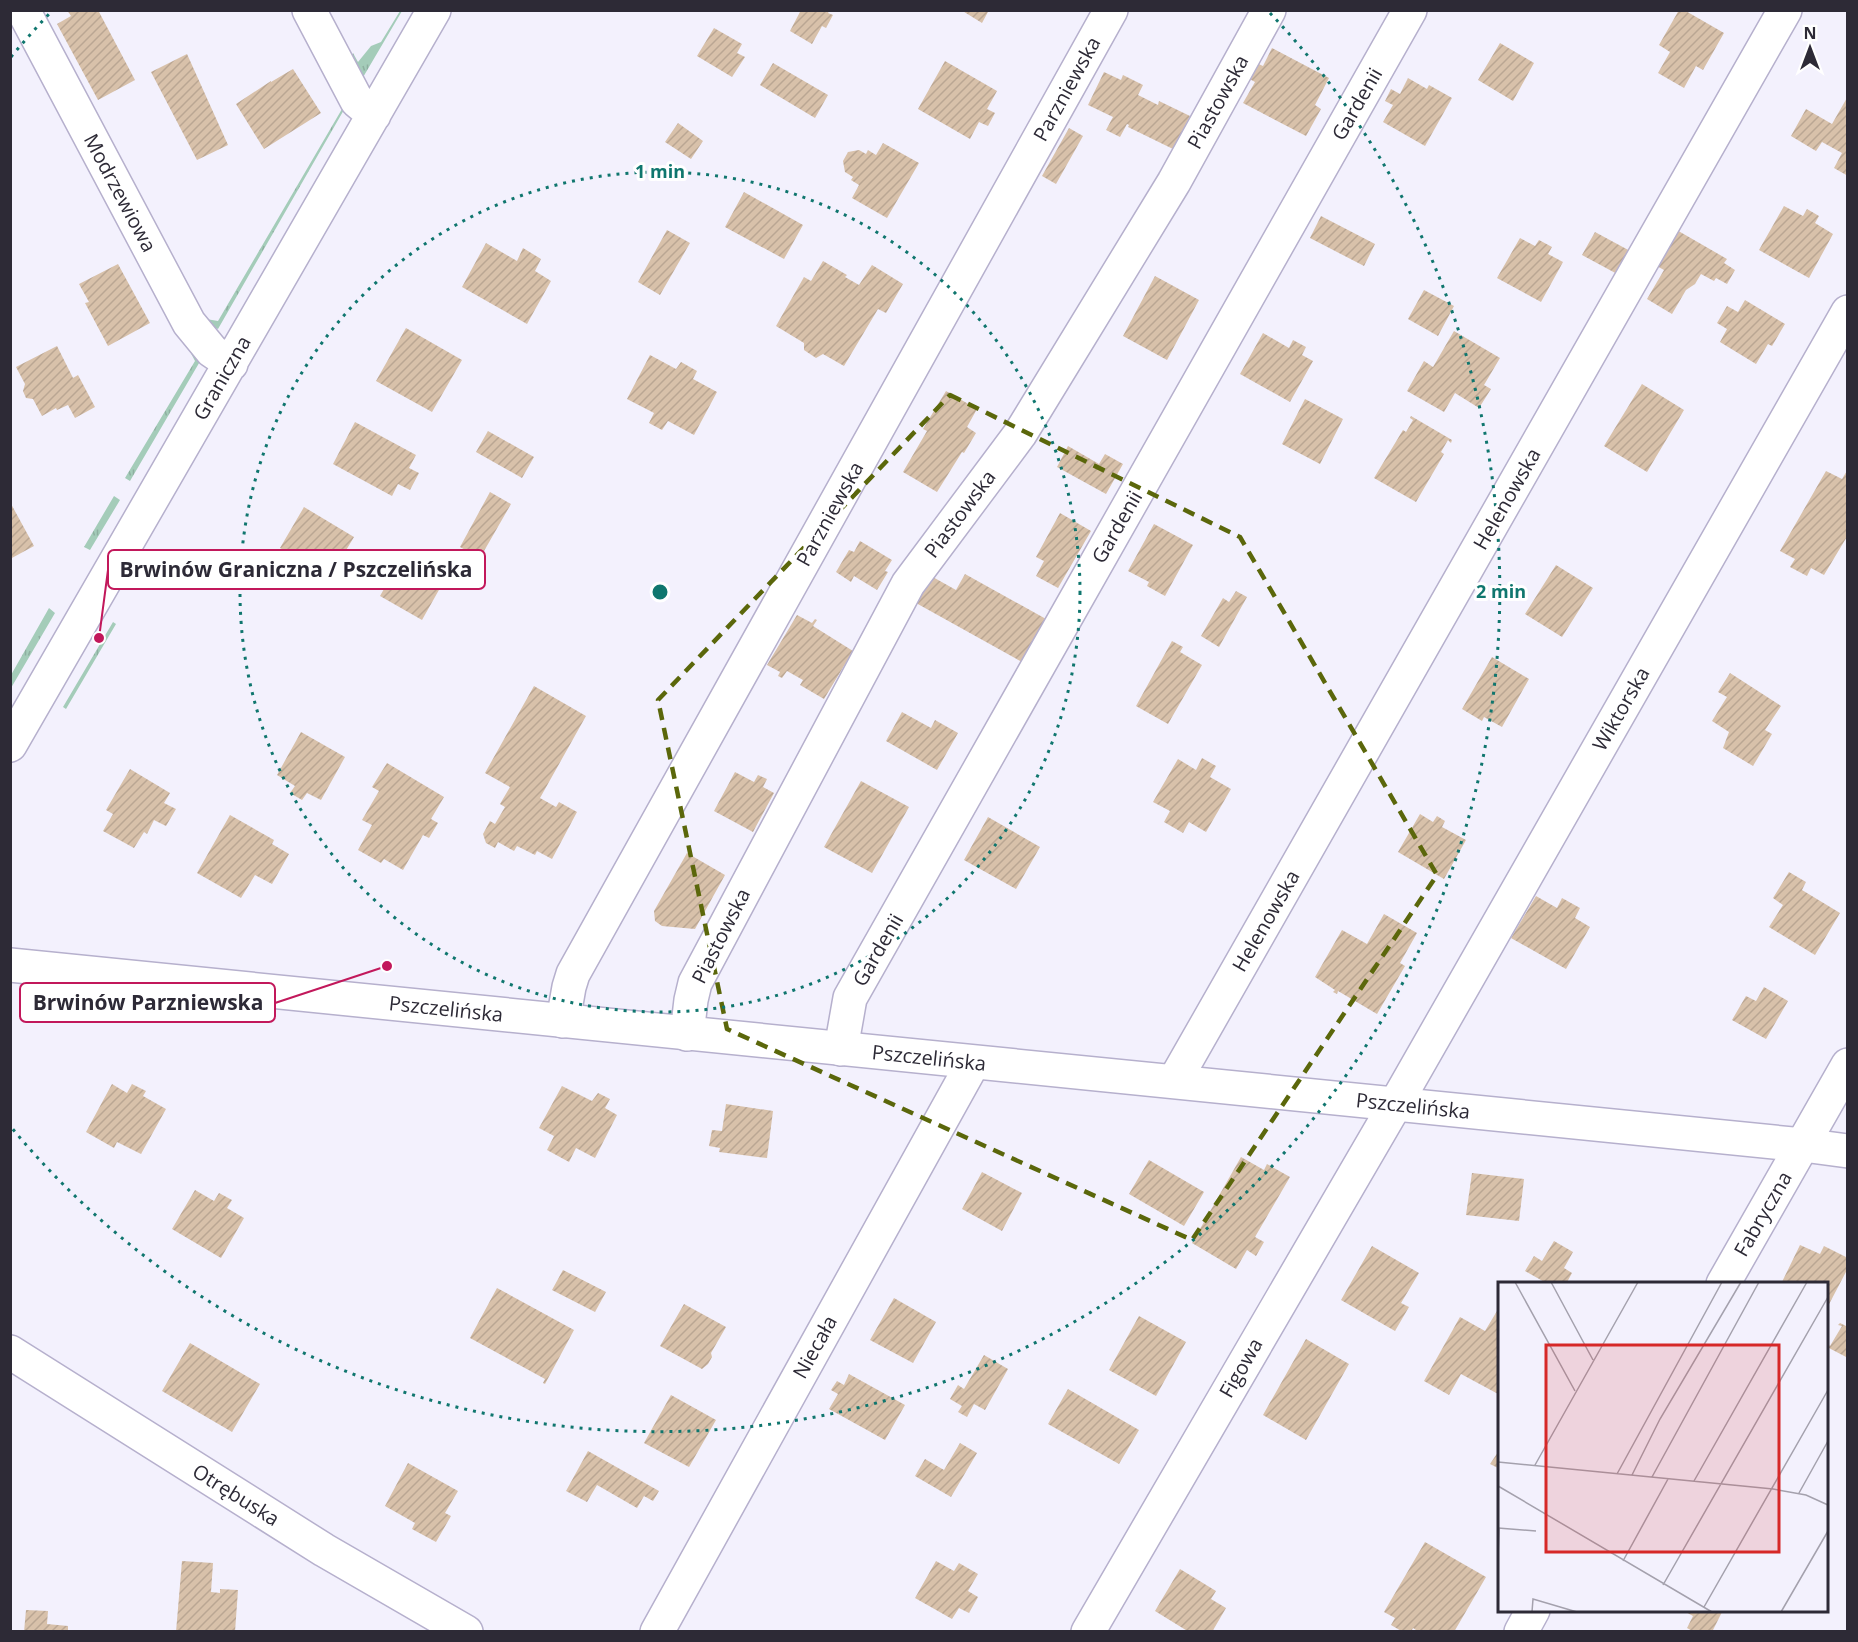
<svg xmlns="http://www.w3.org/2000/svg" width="1858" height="1642" font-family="'Open Sans',sans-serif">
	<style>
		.grass { fill: url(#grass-tufts) }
		.building { fill: url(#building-hatch) }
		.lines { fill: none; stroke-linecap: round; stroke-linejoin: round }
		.minor-casing { stroke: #b6b0cd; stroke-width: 36 }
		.major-casing { stroke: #b6b0cd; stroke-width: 36 }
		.minor { stroke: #fff; stroke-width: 33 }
		.major { stroke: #fff; stroke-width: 33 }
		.marked { fill: none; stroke: #5b670b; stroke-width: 4.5; stroke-dasharray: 12 8; stroke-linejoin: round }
		.ring { fill: none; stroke: #0f766e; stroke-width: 3; stroke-dasharray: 3 6 }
		.labels { text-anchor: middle; stroke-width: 6; stroke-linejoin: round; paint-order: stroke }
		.street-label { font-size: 20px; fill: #2d2a36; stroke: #fff }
		.inset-road { fill: none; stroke: #a4a1ad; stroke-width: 1.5 }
		.view { fill: #d62828; fill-opacity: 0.15; stroke: #d62828; stroke-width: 3 }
		.inset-edge { fill: none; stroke: #2d2a36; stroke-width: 3 }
		.centre { fill: #0f766e; stroke: #fff; stroke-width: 3 }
		.ring-label { font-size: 18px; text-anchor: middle; font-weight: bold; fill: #0f766e; stroke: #fff; stroke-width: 6; stroke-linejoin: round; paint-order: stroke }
		.leader { fill: none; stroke: #c2185b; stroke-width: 2 }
		.callout-dot { fill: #c2185b; stroke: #fff; stroke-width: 2 }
		.callout { fill: #fff; stroke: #c2185b; stroke-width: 2 }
		.callout-label { font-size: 21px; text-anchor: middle; font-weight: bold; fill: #2d2a36 }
	</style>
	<defs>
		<pattern id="grass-tufts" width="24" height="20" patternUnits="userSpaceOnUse" patternTransform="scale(1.5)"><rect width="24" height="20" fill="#a4ccb9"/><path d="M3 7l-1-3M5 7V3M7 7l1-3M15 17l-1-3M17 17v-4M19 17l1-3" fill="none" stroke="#8eafa0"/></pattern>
		<pattern id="building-hatch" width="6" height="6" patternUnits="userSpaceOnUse" patternTransform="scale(1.5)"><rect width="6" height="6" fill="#d8c1aa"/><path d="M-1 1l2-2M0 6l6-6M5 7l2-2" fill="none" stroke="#baa693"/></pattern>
	</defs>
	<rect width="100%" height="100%" fill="#f3f1fd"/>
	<path class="grass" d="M400,11H402L362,79L349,62L353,53L358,62L371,46L381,42Z
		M342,103L345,108L218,329L202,323L200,318L218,321L342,109L340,105Z
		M156,286L202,358L130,481L125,478L195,361Z
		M114,496L120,500L90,550L84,547Z
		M49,608L55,613L11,688V675Z
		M113,622L116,624L66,709L63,707Z"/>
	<path class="building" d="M67,10H98L135,80L98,100L57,24L71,16Z
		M801,10H830L828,13L833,15L826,28L822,26L812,44L790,31Z
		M961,10H989L982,23Z
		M1679,10H1684L1724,33L1703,70L1696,66L1684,88L1658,73L1670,52L1659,45Z
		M714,28L742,44L737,53L745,57L732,77L697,56Z
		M1500,43L1534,63L1513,101L1478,80Z
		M1272,48L1329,78L1315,105L1321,109L1306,136L1243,103L1255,82L1246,77L1254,62L1263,66Z
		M187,54L228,145L197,160L151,72Z
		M945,61L997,91L987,109L995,113L988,126L979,122L970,139L918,109Z
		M773,63L828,95L815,118L760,85Z
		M293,69L321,113L264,149L236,104L271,81V82Z
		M1104,72L1121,80L1123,75L1143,85L1138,95L1158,105L1159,101L1190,116L1173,149L1128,127L1129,125L1127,124L1120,137L1106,130L1113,117L1088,105Z
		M1408,78L1427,89L1429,85L1452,98L1425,146L1383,122L1393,105L1385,101L1391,89L1400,94Z
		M1848,96V176L1834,168L1842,153L1822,142L1816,151L1791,136L1806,109L1832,124Z
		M678,123L703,141L691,159L665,142Z
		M1069,128L1083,136L1056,184L1042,176Z
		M883,143L919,163L887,218L852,198L859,185L851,180L853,177L845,172L843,161L848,152L859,150L866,154L868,150L876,155Z
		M744,192L803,225L784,259L725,227Z
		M1784,206L1803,216L1807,209L1819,216L1815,223L1833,234L1809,278L1759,250Z
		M1321,216L1375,244L1364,266L1310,238Z
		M1675,229L1727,259L1724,263L1735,270L1727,284L1716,278L1714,281L1701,274L1695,284L1686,290L1672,314L1647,299L1664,270L1655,265Z
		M667,230L690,243L660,295L638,282Z
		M1595,232L1632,252L1619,275L1582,255Z
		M1520,238L1535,246L1539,240L1552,247L1548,254L1563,262L1541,302L1497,278Z
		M486,243L517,261L523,248L541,259L535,271L551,281L527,324L462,287Z
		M823,261L847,275L845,277L859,285L872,265L903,284L886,313L878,309L844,366L823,354L816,358L804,350V343L776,326L804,277L811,281Z
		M118,264L150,323L108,346L85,303L89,302L79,284Z
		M1155,276L1199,300L1167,360L1123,336Z
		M1424,290L1454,306L1438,336L1408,319Z
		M1745,300L1785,324L1772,346L1768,344L1756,364L1720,342L1727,329L1717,323L1727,306L1738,312Z
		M406,328L462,360L432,412L376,381Z
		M1454,331L1500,358L1484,385L1491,389L1479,408L1455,393L1444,412L1407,391L1424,361L1433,367Z
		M1263,333L1289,348L1293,340L1306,347L1302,355L1313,361L1290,402L1240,374Z
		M57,346L73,378L78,375L95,407L75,418L68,405L57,410L56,408L42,416L33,399L26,398L23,391L25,384L16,367Z
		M650,355L676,369L681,362L697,371L693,379L717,392L694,435L668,421L662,430L649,423L654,413L627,399Z
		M1642,384L1684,410L1647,472L1604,446Z
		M946,391L977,409L967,427L976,433L964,453L962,452L937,492L903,472L927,431L923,429Z
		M1305,399L1343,419L1320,464L1282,444Z
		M1411,416L1452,440L1451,443L1448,440L1441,452L1444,454L1416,502L1374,478L1403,430L1406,432L1413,420L1410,418Z
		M355,422L416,455L409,468L419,473L410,490L398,484L392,496L333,464Z
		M488,431L534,457L522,478L476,452Z
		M1068,446L1099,464L1105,454L1123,464L1106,494L1057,467Z
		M1848,469V535L1824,575L1811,568L1807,576L1790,567L1795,559L1780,551L1826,471L1842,479Z
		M490,492L511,504L480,558L460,547Z
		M10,502L34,546L10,559Z
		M304,507L354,537L330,577L280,548Z
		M1060,513L1091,531L1058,588L1036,576L1044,561L1036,557Z
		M1154,524L1193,545L1165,596L1147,586L1149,582L1128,571Z
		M860,541L892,560L885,571L888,572L877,590L854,576L851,582L836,572L849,550L854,552Z
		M402,557L444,581L422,620L380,596Z
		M1556,565L1593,588L1562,637L1525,614Z
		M965,574L1046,619L1022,662L916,603L931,576L956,590Z
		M1236,591L1247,597L1219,647L1201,636L1223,598L1229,602Z
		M797,615L812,623L815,619L817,620L813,626L853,651L824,699L800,685L803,680L787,671L782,678L778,676L780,672L767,665Z
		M1172,641L1183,647L1180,652L1202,665L1168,724L1136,706Z
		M1492,657L1529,679L1502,727L1484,717L1482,721L1462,709Z
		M1730,673L1781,706L1765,730L1772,734L1753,766L1723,748L1729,732L1712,721L1727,697L1718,692Z
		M534,686L586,716L540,798L556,807L559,802L577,812L552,859L537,851L535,855L517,846L514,851L498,842L495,848L486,843L483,834L490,821L495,824L505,807L500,804L510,787L485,773Z
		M902,712L931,728L935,720L958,733L937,770L886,741Z
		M301,732L345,757L321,800L307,793L302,800L290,793L295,786L277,775Z
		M1202,758L1216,766L1210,777L1231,789L1206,832L1189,822L1183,833L1164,822L1170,811L1153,802L1178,759L1196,770Z
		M387,763L444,797L431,819L438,823L429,838L423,835L403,870L384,859L381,863L358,850L372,825L362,820L379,791L372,787Z
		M130,769L170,793L164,803L176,809L166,826L154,820L147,834L144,832L134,848L103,831L113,814L106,810Z
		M735,772L754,782L758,775L767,779L763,787L774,793L753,832L714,811Z
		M861,781L909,807L872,873L824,847Z
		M1420,814L1433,822L1437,816L1445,821L1442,827L1466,840L1444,879L1398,852Z
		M230,815L274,840L272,844L289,854L272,884L255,875L241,898L197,873Z
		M988,817L1040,847L1016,889L964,860Z
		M687,853L725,875L695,929L662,926L655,921L654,911Z
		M1789,872L1806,882L1802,890L1840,913L1815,955L1769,927L1783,905L1773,898Z
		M1536,896L1557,908L1562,898L1580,908L1575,918L1590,927L1566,969L1511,938Z
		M1384,914L1417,933L1400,963L1405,966L1377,1014L1338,991L1337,994L1333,992L1335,990L1315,977L1342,930L1367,944Z
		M1764,987L1788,1001L1766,1039L1732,1020L1746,996L1756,1001Z
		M112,1084L127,1093L132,1084L146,1091L143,1096L166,1109L141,1154L117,1142L114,1148L86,1132Z
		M562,1086L592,1101L598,1093L610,1099L605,1108L617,1115L595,1158L576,1148L569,1162L547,1150L554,1136L539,1128Z
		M726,1104L773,1111L767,1158L719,1152L720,1148L709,1146L712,1130L722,1131Z
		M1241,1157L1264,1170L1267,1164L1290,1177L1255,1237L1264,1242L1256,1256L1247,1250L1236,1269L1192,1243Z
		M1149,1160L1204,1192L1184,1226L1129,1194Z
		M982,1172L1022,1193L1002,1231L962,1209Z
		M1472,1173L1524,1179L1519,1221L1466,1215Z
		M195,1190L214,1201L219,1193L232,1200L227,1208L244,1218L221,1258L172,1229Z
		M1554,1241L1573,1252L1564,1268L1572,1273L1566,1284H1548L1525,1271L1534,1256L1542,1261Z
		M1800,1245L1820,1254L1824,1246L1848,1258V1268L1826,1310V1284H1781Z
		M1372,1246L1419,1273L1401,1303L1409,1307L1395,1331L1341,1300Z
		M563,1270L606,1292L595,1312L552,1290Z
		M497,1288L574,1330L545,1384L543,1383L545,1379L470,1338Z
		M894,1298L936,1322L913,1363L870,1340Z
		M684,1304L726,1327L711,1353L712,1357L708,1364L702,1369L660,1346Z
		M1500,1306V1395L1461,1374L1449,1395L1424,1381L1460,1317L1485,1331Z
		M1139,1316L1186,1342L1156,1396L1109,1370Z
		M1840,1323L1848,1327V1358L1827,1347L1828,1344L1830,1346L1842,1326L1838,1325Z
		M1306,1339L1349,1364L1306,1440L1263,1415Z
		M190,1343L260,1384L232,1432L162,1391Z
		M984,1355L1008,1369L985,1410L974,1404L967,1417L958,1412L962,1406L950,1399L958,1385L964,1389Z
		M849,1374L905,1405L885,1440L829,1409L838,1394L831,1390L837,1381L844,1385Z
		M1068,1389L1139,1430L1119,1464L1048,1424Z
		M671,1395L716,1420L689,1467L644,1443Z
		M960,1443L977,1453L951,1497L915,1476L925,1459L944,1470Z
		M1500,1449V1469L1490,1464Z
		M588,1451L659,1491L653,1501L644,1496L637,1508L597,1485L587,1502L566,1491Z
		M408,1463L458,1491L445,1513L451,1516L436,1542L412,1529L415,1523L385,1506Z
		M1425,1542L1486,1577L1454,1632H1419L1413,1628L1411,1632H1403L1391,1625L1395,1618L1384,1612Z
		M182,1561L213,1563L211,1592L220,1593V1589L238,1590L235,1632H176Z
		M936,1561L954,1571L959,1563L978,1574L968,1591L978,1597L969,1613L959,1608L952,1619L915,1598Z
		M1180,1569L1216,1591L1211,1599L1226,1608L1212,1632H1189L1155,1611Z
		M26,1610L48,1611L47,1624L68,1626V1632H24Z
		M1682,1610H1723L1712,1632H1694L1687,1628L1693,1616Z"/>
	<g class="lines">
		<defs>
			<path id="minor" d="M23,10L189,323L212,351L231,364
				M309,10L357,101L374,115
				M10,745L434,10
				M563,1021L569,987L573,974L1111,10
				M687,1034L691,1000L695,983L908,584L1020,434L1174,182L1269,10
				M841,1049L850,998L1410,10
				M1175,1080L1785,10
				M1723,1284L1848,1065
				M10,1352L324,1550L466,1632
				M657,1632L973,1063
				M1088,1632L1395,1105L1848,312
				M1521,1632L1533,1610"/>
			<path id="major" d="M10,965L1803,1145L1848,1151"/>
		</defs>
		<use href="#minor" class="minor-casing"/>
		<use href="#major" class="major-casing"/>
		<use href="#minor" class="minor"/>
		<use href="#major" class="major"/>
	</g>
	<path class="marked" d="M950,395L1240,537L1437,875L1192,1240L727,1029L658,700Z"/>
	<g class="ring">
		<circle cx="660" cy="592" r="420"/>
		<path d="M11 57A841 841 0 0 1 50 13M1270 13A841 841 0 1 1 11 1127"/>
	</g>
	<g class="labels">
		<g class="street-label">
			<text transform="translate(1067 89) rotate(-61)" y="7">Parzniewska</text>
			<text transform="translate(1218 102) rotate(-61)" y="7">Piastowska</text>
			<text transform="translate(1357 104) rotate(-60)" y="7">Gardenii</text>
			<text transform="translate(120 193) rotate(62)" y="7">Modrzewiowa</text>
			<text transform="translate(222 378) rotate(-60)" y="7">Graniczna</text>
			<text transform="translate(1507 499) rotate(-60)" y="7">Helenowska</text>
			<text transform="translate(830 514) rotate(-61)" y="7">Parzniewska</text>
			<text transform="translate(960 514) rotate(-53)" y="7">Piastowska</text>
			<text transform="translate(1117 527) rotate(-60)" y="7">Gardenii</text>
			<text transform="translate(1621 709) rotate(-60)" y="7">Wiktorska</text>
			<text transform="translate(1266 921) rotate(-60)" y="7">Helenowska</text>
			<text transform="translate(721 936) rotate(-63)" y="7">Piastowska</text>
			<text transform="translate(878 950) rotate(-60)" y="7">Gardenii</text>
			<text transform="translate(446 1009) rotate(6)" y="7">Pszczelińska</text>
			<text transform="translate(929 1058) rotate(6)" y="7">Pszczelińska</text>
			<text transform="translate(1413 1106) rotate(6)" y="7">Pszczelińska</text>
			<text transform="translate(1763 1214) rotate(-60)" y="7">Fabryczna</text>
			<text transform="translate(815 1347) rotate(-61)" y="7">Niecała</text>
			<text transform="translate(1241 1368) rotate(-60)" y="7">Figowa</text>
			<text transform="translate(236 1495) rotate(32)" y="7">Otrębuska</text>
		</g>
	</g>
	<g transform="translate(1498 1282)">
		<rect width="330" height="330" fill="#f3f1fd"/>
		<path class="inset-road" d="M17,0L77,109M53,0L95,78M0,180L275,207L308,213L330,223M37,183L140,0M119,192L224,0M134,193L162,137L243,0M154,195L261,0M196,199L309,0M0,204L214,330M301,211L330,159M0,246L38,249M0,276L1,246M125,279L170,197M165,303L330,15M206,325L330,108M34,330L35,317L79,330M283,330L330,249"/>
		<path class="view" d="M48,63H281V270H48Z"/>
		<rect width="330" height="330" class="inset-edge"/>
	</g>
	<circle cx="660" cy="592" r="9" class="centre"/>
	<g class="ring-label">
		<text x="660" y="178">1 min</text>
		<text x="1501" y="598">2 min</text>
	</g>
	<path class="leader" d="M99 638L108 570M387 966L275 1003"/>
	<g class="callout-dot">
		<circle cx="99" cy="638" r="6"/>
		<circle cx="387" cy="966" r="6"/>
	</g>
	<g class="callout">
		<rect x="108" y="550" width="377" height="39" rx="6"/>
		<rect x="20" y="983" width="255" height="39" rx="6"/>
	</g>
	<g class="callout-label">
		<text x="296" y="577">Brwinów Graniczna / Pszczelińska</text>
		<text x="148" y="1010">Brwinów Parzniewska</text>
	</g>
	<rect width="1858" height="1642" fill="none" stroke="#2d2a36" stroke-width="24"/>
	<g transform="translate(1810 48)" stroke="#ffffff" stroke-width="4.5" paint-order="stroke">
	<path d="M0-4.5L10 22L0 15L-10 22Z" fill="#2d2a36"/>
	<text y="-9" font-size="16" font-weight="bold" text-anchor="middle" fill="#2d2a36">N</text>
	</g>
</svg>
